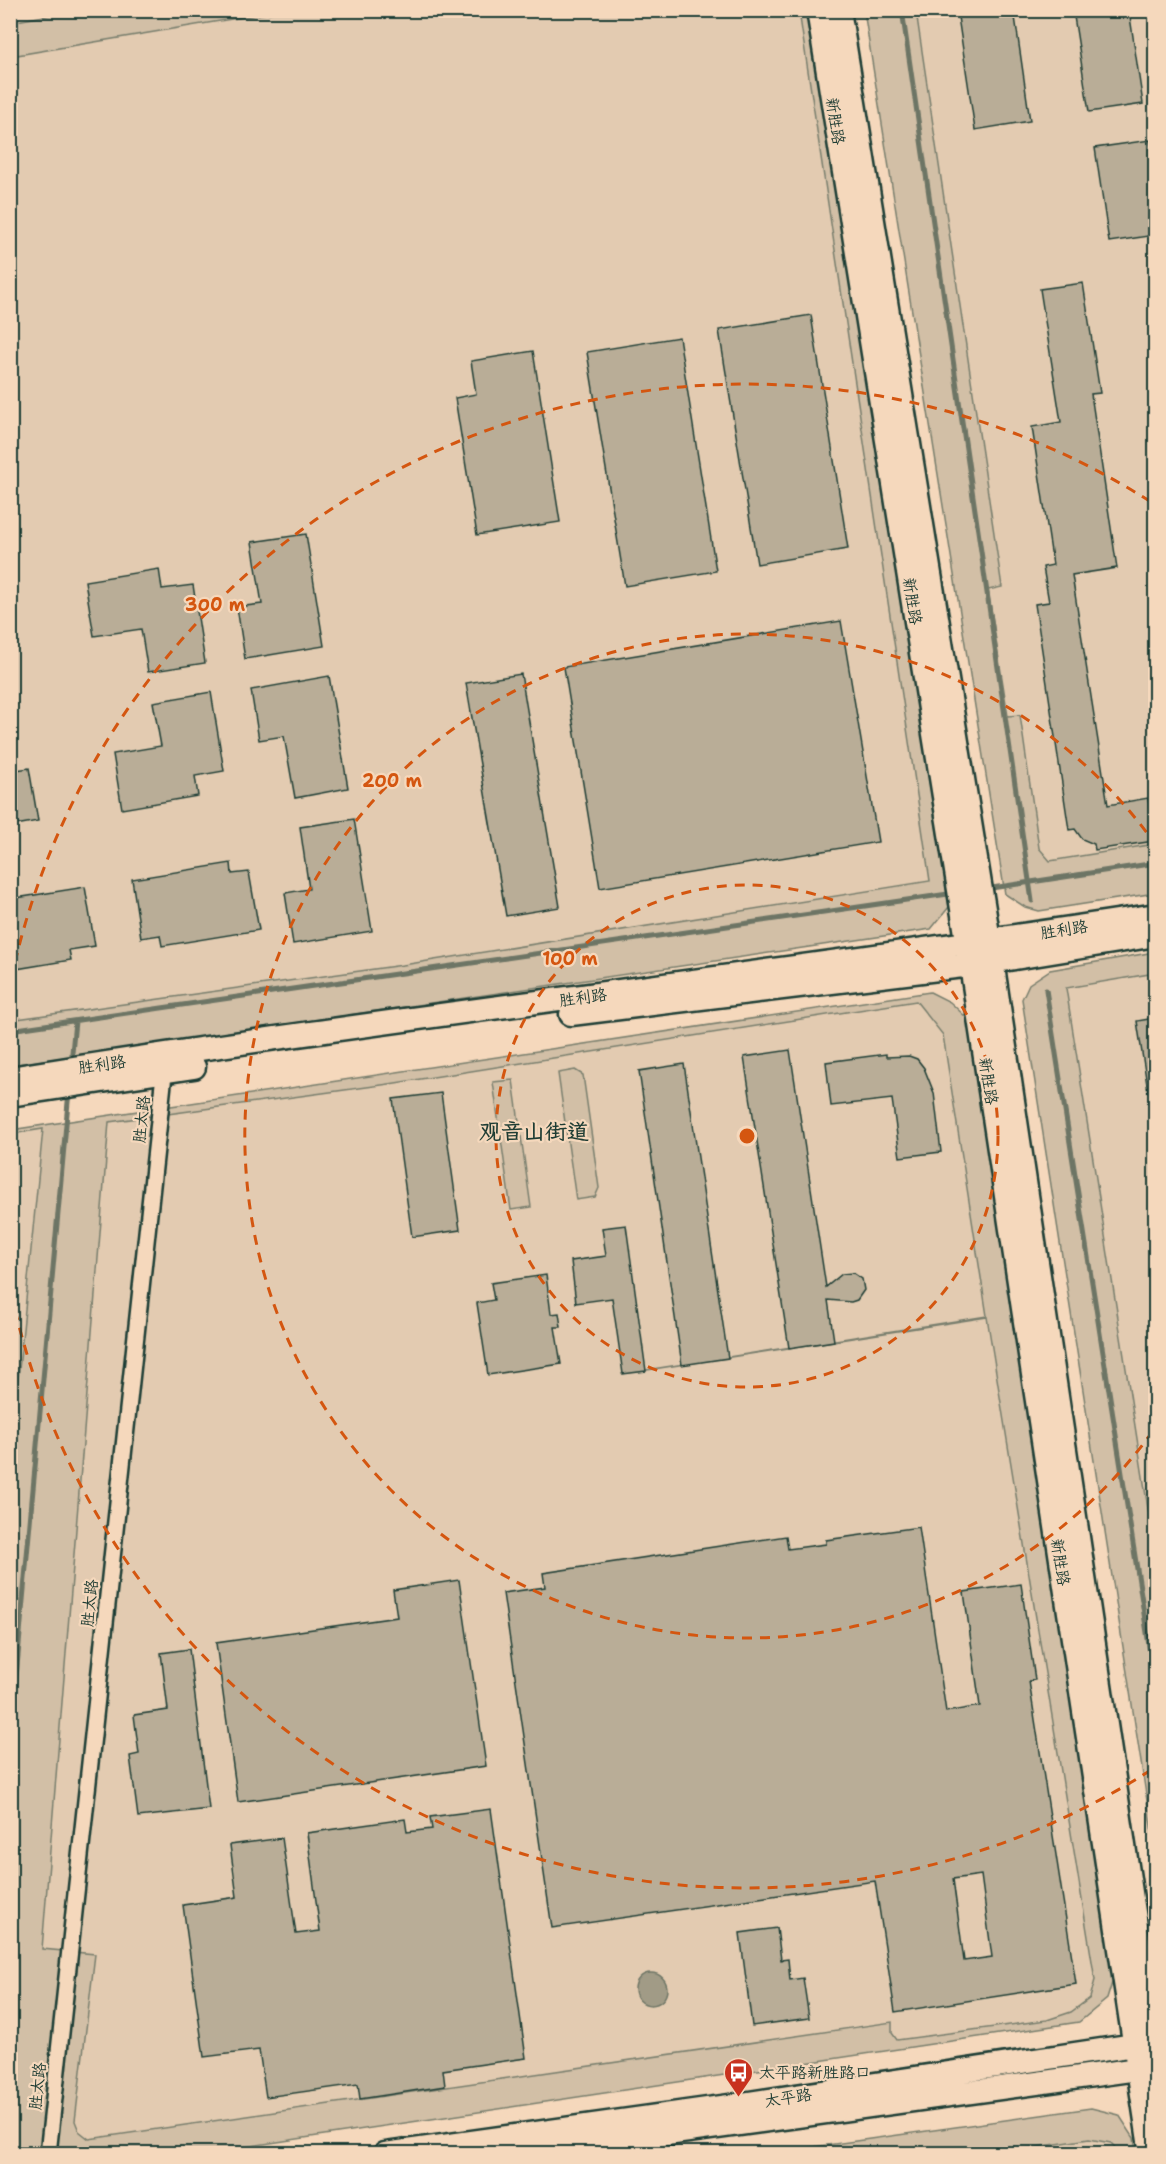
<svg xmlns="http://www.w3.org/2000/svg" width="1166" height="2164" font-family="'Shantell Sans','LXGW WenKai TC',sans-serif">
	<style>
		.built { fill: #e3cbb1 }
		.green { fill: #d2bfa6; stroke: #787e6d; stroke-width: 1.5; fill-rule: evenodd }
		.water { fill: #a19b86; stroke: #6d7565; stroke-width: 1.5 }
		.lines { fill: none; stroke-linecap: round; stroke-linejoin: round }
		.stream { stroke: #6d7565; stroke-width: 5 }
		.building { fill: #b9ad97; stroke: #1f3d34; stroke-width: 1.5; fill-rule: evenodd }
		.street-casing { stroke: #1f3d34; stroke-width: 20 }
		.secondary-casing { stroke: #1f3d34; stroke-width: 27 }
		.street { stroke: #f5d8bc; stroke-width: 15 }
		.secondary { stroke: #f5d8bc; stroke-width: 22 }
		.ring { fill: none; stroke: #d45610; stroke-width: 3; stroke-dasharray: 10 8 }
		.labels { text-anchor: middle; stroke-width: 4.5; stroke-linejoin: round; paint-order: stroke }
		.street-label { font-size: 16px; fill: #1f3d34; stroke: #f5d8bc }
		.poi-label { font-size: 16px; fill: #1f3d34; stroke: #f5d8bc; text-anchor: start }
		.district-label { font-size: 22px; font-weight: bold; fill: #1f3d34; stroke: #f5d8bc }
		.centre { fill: #d45610; stroke: #f5d8bc; stroke-width: 3 }
		.ring-label { font-size: 18px; text-anchor: middle; font-weight: bold; fill: #d45610; stroke: #f5d8bc; stroke-width: 4.5; stroke-linejoin: round; paint-order: stroke }
	</style>
	<rect width="100%" height="100%" fill="#f5d8bc"/>
	<filter id="ink" filterUnits="userSpaceOnUse"><feTurbulence type="fractalNoise" baseFrequency=".0167" numOctaves="2"/><feDisplacementMap in="SourceGraphic" scale="12" xChannelSelector="R" yChannelSelector="G"/><feConvolveMatrix kernelMatrix="1 2 1 2 8 2 1 2 1" color-interpolation-filters="sRGB"/></filter>
	<g filter="url(#ink)">
		<path class="built" d="M279,11H799L930,881L403,965L11,1020V56Z
			M916,11H1155V844L1049,861L1039,848L1020,716H1008L988,589L1002,586Z
			M1155,973V1553L1066,988Z
			M916,1001L943,1035L948,1060L1095,1980L1090,1998L1071,2012L1047,2020L897,2040L892,2033V2022L89,2139L84,2137L75,2121L95,1954L42,1949L109,1122L389,1084Z
			M43,1129L11,1460V1134Z
			M1089,2139L1111,2143L1120,2153L997,2154Z"/>
		<path class="green" d="M78,10H279V11L11,56V22Z
			M799,11H808L949,907L931,929L11,1065L10,1020L403,965L930,881Z
			M864,11H916L1002,587L988,590L1008,716L1020,715L1039,848L1050,861L1155,844V893L1039,911L1025,907L1005,894Z
			M1155,952V973L1066,988L1155,1553V1852L1022,999L1029,984L1050,970Z
			M930,992L950,1002L969,1020L1117,1967L1107,1999L1079,2022L204,2153H11L10,1460L43,1129L11,1134V1130ZM916,1001L943,1035L987,1316L621,1374L987,1317L1095,1980L1090,1998L1071,2012L1047,2020L897,2040L892,2033V2022L89,2139L79,2131L75,2121L95,1954L42,1949L109,1122L389,1084Z
			M575,1070L583,1075L599,1188L595,1197L576,1200L558,1073Z
			M513,1080L531,1207L511,1210L493,1082Z
			M1091,2108L1119,2115L1134,2138L1136,2153H1120L1111,2143L1089,2139L997,2153H770Z"/>
		<path class="water" d="M635 1989a16 16 0 1 1 32 0a16 16 0 1 1-32 0Z"/>
		<g class="lines">
			<path class="stream" d="M902,10L1032,901
				M985,889L1156,863
				M1046,990L1156,1690
				M10,1030L955,893
				M71,1064L75,1021
				M10,1744L69,1091"/>
		</g>
		<path class="building" d="M957,10H1014L1030,121L975,130Z
			M1073,10H1129L1143,104L1089,112Z
			M1150,140L1155,178V235L1109,242L1095,148Z
			M1083,283L1100,393L1091,394L1117,568L1072,575L1108,805L1148,798L1154,841L1095,850L1094,844L1082,839L1075,829L1069,830L1035,604L1049,602L1043,567L1053,565L1032,427L1061,422L1040,289Z
			M811,315L848,549L757,564L719,330Z
			M679,337L716,571L625,586L587,352Z
			M533,351L560,522L477,535L455,398L476,394L471,361Z
			M306,534L324,646L245,659L237,607L262,604L252,542Z
			M159,569L162,589L193,585L205,663L148,672L141,629L94,636L85,581Z
			M841,621L878,842L600,888L564,667Z
			M521,674L560,907L506,916L466,683Z
			M329,676L348,788L295,798L284,736L259,740L251,690Z
			M211,692L224,771L195,776L198,796L122,809L113,754L161,746L153,702Z
			M29,768L38,821L10,826V771Z
			M354,819L372,931L293,944L285,893L309,889L300,827Z
			M231,863L232,874L249,872L259,930L162,946L160,935L141,938L132,879Z
			M85,887L95,946L69,950L71,960L10,970V899Z
			M1155,1018V1091H1148L1137,1021Z
			M790,1050L826,1287L842,1274L853,1273L862,1279L864,1290L857,1300L851,1302L828,1300L834,1341L789,1348L744,1057Z
			M886,1054V1057L909,1056L917,1059L924,1068L934,1093L941,1152L900,1157L892,1099L831,1106L826,1062Z
			M684,1064L728,1358L682,1365L639,1071Z
			M441,1093L460,1230L412,1237L393,1099Z
			M626,1225L646,1371L623,1374L612,1298L576,1303L571,1261L606,1256L602,1228Z
			M546,1275L551,1314L559,1313L561,1327H555L561,1364L488,1375L477,1303L494,1300L491,1283Z
			M919,1527L946,1712L980,1706L964,1592L1021,1584L1035,1680L1029,1681L1076,1984L895,2012L875,1881L552,1928L503,1593L545,1587L543,1573L786,1536L788,1549L826,1544V1540ZM981,1875L992,1957L964,1961L953,1879Z
			M459,1580L486,1766L238,1802L216,1643L397,1617L393,1590Z
			M189,1649L209,1809L138,1817L130,1756L139,1754L134,1715L168,1710L161,1653Z
			M491,1809L526,2058L443,2070L445,2086L360,2099L358,2084L266,2097L259,2050L204,2057L183,1905L237,1897L230,1845L282,1838L296,1934L320,1931L307,1833L405,1819L407,1832L432,1829L430,1817Z
			M777,1928L781,1960L788,1959L790,1980L803,1978L809,2018L752,2026L740,1933Z"/>
		<g class="lines">
			<defs>
				<path id="street" d="M48,2154L165,1065"/>
				<path id="secondary" d="M818,10L971,965L1151,2154
					M839,10L989,940L1156,2060
					M571,1014L971,965L1156,935
					M10,1078C391,1017 775,974 1156,915
					M10,1095L194,1067
					M385,2154L736,2105L1148,2043
					M523,2154L1152,2067"/>
			</defs>
			<use href="#street" class="street-casing"/>
			<use href="#secondary" class="secondary-casing"/>
			<use href="#street" class="street"/>
			<use href="#secondary" class="secondary"/>
		</g>
	</g>
	<g class="ring">
		<circle cx="747" cy="1136" r="251"/>
		<path d="M1153 1431A502 502 0 1 1 1153 841"/>
		<path d="M1151 1770A752 752 0 0 1 11 1292M11 980A752 752 0 0 1 1151 502"/>
	</g>
	<defs>
		<symbol id="bus-pin" viewBox="-11 -11 22 30"><path d="M0 17L-7.5 6A9.5 9.5 0 1 1 7.5 6Z" fill="#c8321e" stroke="#f5d8bc"/><path d="M-5-6H5V4H4V6H2V4H-2V6H-4V4H-5ZM-3.5-4V0h7V-4ZM-3.5 1.2v1.5H-2V1.2ZM2 1.2v1.5H3.5V1.2Z" fill="#fff"/></symbol>
	</defs>
	<g fill-rule="evenodd">
		<use href="#bus-pin" x="722" y="2056" width="33" height="45"/>
	</g>
	<g class="labels">
		<g class="street-label">
			<text transform="translate(836 121) rotate(81)" y="6">新胜路</text>
			<text transform="translate(913 601) rotate(81)" y="6">新胜路</text>
			<text transform="translate(1064 929) rotate(-9)" y="6">胜利路</text>
			<text transform="translate(583 997) rotate(-8)" y="6">胜利路</text>
			<text transform="translate(102 1064) rotate(-8)" y="6">胜利路</text>
			<text transform="translate(989 1081) rotate(81)" y="6">新胜路</text>
			<text transform="translate(141 1119) rotate(-84)" y="6">胜太路</text>
			<text transform="translate(1061 1562) rotate(81)" y="6">新胜路</text>
			<text transform="translate(89 1603) rotate(-84)" y="6">胜太路</text>
			<text transform="translate(37 2086) rotate(-84)" y="6">胜太路</text>
			<text transform="translate(788 2097) rotate(-9)" y="6">太平路</text>
		</g>
		<g class="poi-label">
			<text x="759" y="2078">太平路新胜路口</text>
		</g>
		<g class="district-label">
			<text x="534" y="1139">观音山街道</text>
		</g>
	</g>
	<circle cx="747" cy="1136" r="9" class="centre"/>
	<g class="ring-label">
		<text x="215" y="611">300 m</text>
		<text x="392" y="787">200 m</text>
		<text x="570" y="965">100 m</text>
	</g>
	<rect width="1166" height="2164" fill="none" stroke="#f5d8bc" stroke-width="36"/>
	<rect x="18" y="18" width="1130" height="2128" fill="none" stroke="#1f3d34" stroke-width="2" filter="url(#ink)"/>
</svg>
